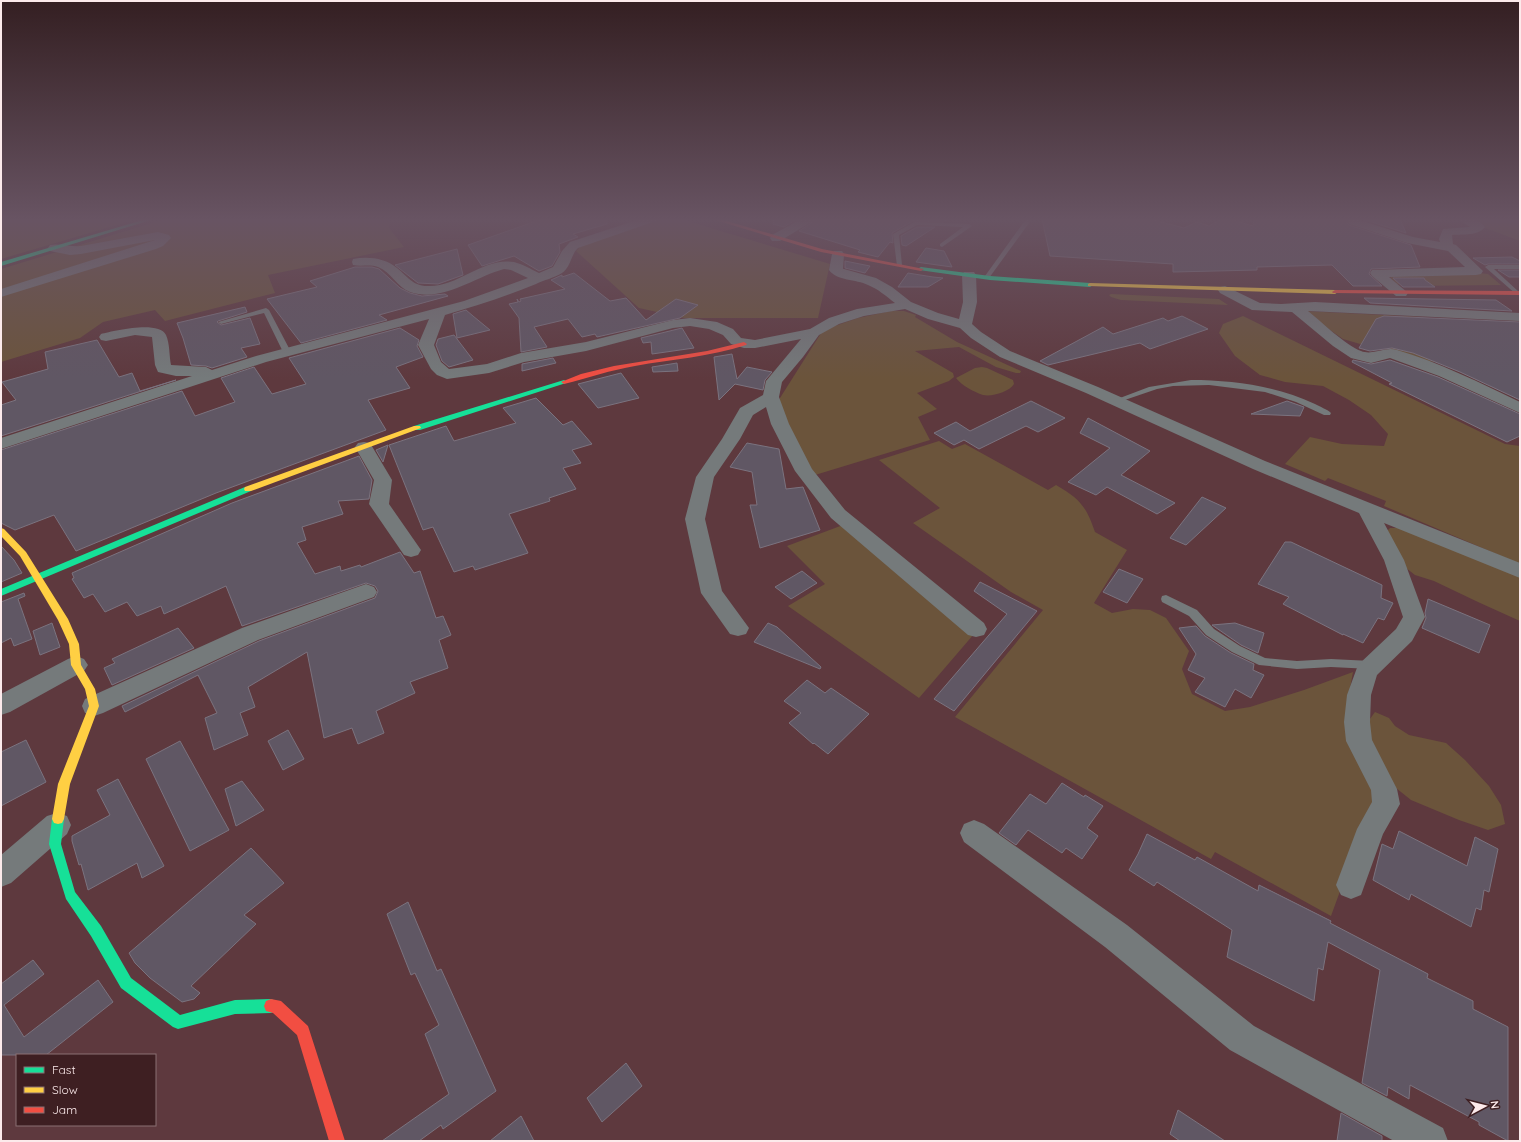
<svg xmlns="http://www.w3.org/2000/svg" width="1521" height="1142" font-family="Quicksand,sans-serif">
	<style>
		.green { fill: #6b543b }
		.building { fill: #605764; stroke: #7b737f }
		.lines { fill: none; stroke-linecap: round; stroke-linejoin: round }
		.lane { fill: #757a7b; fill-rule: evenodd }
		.street { fill: #757a7b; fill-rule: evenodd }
		.fast { fill: #16e098; fill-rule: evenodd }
		.slow { fill: #ffcf43; fill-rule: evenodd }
		.jam { fill: #f24e42; fill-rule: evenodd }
	</style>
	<rect width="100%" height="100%" fill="#5e393e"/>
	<path class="green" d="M1,219H137L1,259Z
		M165,219H390L389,228L404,247L268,275L275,293L165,321L155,310L103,322L80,338L1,362V269Z
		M663,219H681L830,264L818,318H684L639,308L576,251L582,245Z
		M1468,219H1520V241L1483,227Z
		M1479,273L1488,274L1501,285L1408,286L1397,284L1390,277L1395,274Z
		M1111,294L1219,299L1228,305L1121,300L1111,297L1109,295Z
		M891,311H904L916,315L915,317L957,342L1021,371L1020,373H1016L996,367L959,347L915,351L953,373L954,377L949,381L917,393L937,409L918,417L930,440L815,475L806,464L780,407V398L823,330L858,318Z
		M1303,311L1422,317L1520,355L1466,368L1418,359L1371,343L1367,346L1343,339Z
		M1243,316L1505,444L1520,446V564L1384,506L1386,501L1328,478L1325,481L1285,464L1310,437L1342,444L1384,446L1388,434L1371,415L1349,400L1323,386L1285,382L1260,375L1235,356L1219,333L1223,324Z
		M982,367L987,368L1013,380L1014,384C1009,392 992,397 983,395C974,392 961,385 956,378L975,368Z
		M939,441L952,449L965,444L1048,490L1056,485C1080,499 1086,506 1095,532L1127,550L1094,603L1112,613L1133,609L1150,610L1166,618L1189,651L1182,669L1192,694L1225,711L1250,707L1304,690L1353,672L1347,705L1375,795L1331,916L1215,852L1211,859L955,717L1043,610L1011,592L913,523L940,508L879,460Z
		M843,525L974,634L919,698L788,606L825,584L787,546Z
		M1390,528H1399L1520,577V621L1478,602L1434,581L1415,575L1406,568L1386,532Z
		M1375,712L1389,718L1395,726L1409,735L1446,743L1465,760L1489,786L1501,805L1505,824L1488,830L1459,820L1411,800L1386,780L1370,753L1367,723Z"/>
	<path class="building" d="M542,219H607V224L573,234L578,237L559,244L560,252L552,266L539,271L514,256L482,266L468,245Z
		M774,219H797L784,227L773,224Z
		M817,219H845L850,221L854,219H948L944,222L913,221L892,233L893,243L890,242L878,257L858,252L860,250L799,231Z
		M1042,219H1150L1184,228L1197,222L1209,226L1221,219H1229L1253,226L1254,219H1348L1346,222L1349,225L1411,245L1420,267L1371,269L1369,274L1382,286H1353L1332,265L1257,267V270L1173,272V264L1050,256Z
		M1362,219H1400L1406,233Z
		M917,227H935L906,246L902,245L901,236Z
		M926,248L944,251L952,267L916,262Z
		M457,249L463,275L438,284L418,283L395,265Z
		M1512,257L1520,261V264H1488L1485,265L1473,258Z
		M845,262V261L870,266L865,273L845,268Z
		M355,267H372L379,269L400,288L410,293L422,296L445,294L448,296L379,315L387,320L301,343L267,299L317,287L310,281Z
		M1498,270H1520V277H1509Z
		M574,273L610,301L626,298L646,320L676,299L698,305L680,318L597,337L595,334L582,337L568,319L534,327L547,347L521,352L519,318L509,304L518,302L517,299L519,302L521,301L520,299L565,289L551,280L562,275V277Z
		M908,273L933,277L943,278L928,287H898Z
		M1393,278H1424L1425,280L1435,287H1403Z
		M1364,298L1496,300L1512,311L1370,303Z
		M245,307L247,312L218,321L217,322L221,325L250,318L260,344L241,348L247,357L212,368L206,366L191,365L183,338L177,323Z
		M466,310L473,316L490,330L457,338L453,314Z
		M1182,316L1208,329L1150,349L1140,343L1048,365L1040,361L1103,327L1113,334L1163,318L1168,321Z
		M1384,316L1520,322V400L1460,372L1413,353L1392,348L1370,351L1359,348L1376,319Z
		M400,328L419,340L417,346L423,357L396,367L410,388L368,400L386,430L216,493L76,551L54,515L15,530L1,523V450L182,391L195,416L235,402L221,378L254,367L272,394L306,384L289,358Z
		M682,328L694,348L652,354L651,342L643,343L641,338Z
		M454,335L473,360L449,367L442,361L436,345L438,339Z
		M97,340L119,377L132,373L140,391L176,380L1,436V405L16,400L2,382L48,369L45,352Z
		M732,354L737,379L747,367L772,372L765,380L763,390L735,384L719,400L714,357Z
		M553,358L556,363L522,371V364Z
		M1353,360L1371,364L1390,360L1438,377L1520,414V436L1507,442L1389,384L1392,383L1352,362Z
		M677,363L678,371L653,372L652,367Z
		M621,373L639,398L598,408L578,384Z
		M536,398L563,425L572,421L592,444L572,450L581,463L563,468L576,489L549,498L550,501L509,514L528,553L475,570L473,566L454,572L433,527L423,530L389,445L446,426L454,441L516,423L503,408Z
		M1031,401L1065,418L1038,432L1026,426L979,449L964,440L954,445L934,433L956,422L970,431Z
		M1287,401L1304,407L1300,416L1251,414Z
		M1088,418L1150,451L1121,475L1175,503L1157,514L1107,487L1096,495L1068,482L1110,448L1080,433Z
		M747,443L779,449L786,489L803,487L820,530L760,548L750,505H757L752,472L730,467Z
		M388,445L383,462L376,450Z
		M359,456L372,480L369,499L338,501L343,514L302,527L306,540L297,543L315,574L340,566L341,571L360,565L361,567L400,552L414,573L420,571L436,618L443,616L451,635L439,640L448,668L410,682L415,693L376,711L384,733L358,744L352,728L324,738L307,652L248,687L255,707L240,713L248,735L214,750L205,718L217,713L198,675L125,712L122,706L259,641L375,598L378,591L375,586L366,583L242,626L226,586L164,614L161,606L137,616L127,602L105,612L93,594L84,598L72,579L74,578L72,573L232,503Z
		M1202,497L1226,508L1186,545L1170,538Z
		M1285,542H1291L1382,585L1381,598L1393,603L1384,620L1378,618L1363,643L1343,634V635L1283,604L1289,597L1258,584Z
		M1,546L14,560L22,573L1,582Z
		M1119,569L1143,579L1127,603L1103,592Z
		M802,571L817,583L791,599L775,587Z
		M980,582L1037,611L954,711L934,699L1007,614L974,591Z
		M24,593L25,596L18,599L32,639L14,646L11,638L1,643V602Z
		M1428,599L1490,625L1479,653L1422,628L1426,618L1425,613Z
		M52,623L60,647L40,655L33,631Z
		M768,623L777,627L821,667L820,669L754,642Z
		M1235,623L1264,633L1258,653L1241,645L1212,625Z
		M1196,626L1205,636L1231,653L1254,664L1253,670L1264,675L1251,698L1235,689L1225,707L1195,692L1205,678L1188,670L1196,654L1179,628Z
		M178,628L194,648L112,685L104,668L115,663L112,659Z
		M807,680L825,693L831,688L869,714L828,754L814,743L813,744L789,723L801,713L784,701Z
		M288,730L304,759L283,770L268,741Z
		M26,740L46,782L1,806V752Z
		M180,741L229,830L190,851L146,759Z
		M118,779L164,866L142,878L137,863L88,890L81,864L79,865L72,841V836L110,815L97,790Z
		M242,781L264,810L236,826L225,789Z
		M1062,783L1084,797L1085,795L1103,806L1087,828L1098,836L1082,859L1066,848L1062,853L1028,830L1016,845L999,833L1030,794L1046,804Z
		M1399,831L1467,866L1475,837L1498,849L1489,892L1484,890L1481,910L1476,908L1471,927L1411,894L1409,900L1373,880L1382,844L1393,849Z
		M1147,834L1195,860L1197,857L1258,891L1259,885L1331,921L1330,923L1428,974L1427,978L1473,1001V1009L1508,1027V1141L1479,1125V1122L1410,1085L1409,1099L1388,1087L1387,1096L1362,1083L1380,970L1328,942L1323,970L1318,968L1314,1001L1227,957L1232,930L1157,882L1154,886L1129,870L1138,854Z
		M251,848L284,883L244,915L256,924L191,986L200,993L194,999L182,1002L150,978L135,963L129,953Z
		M408,902L437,971L441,969L496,1091L443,1129L441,1125L419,1141H382L449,1094L425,1034L439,1025L415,973L411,975L387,914Z
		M33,960L44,974L4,1005L24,1037L98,980L113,1002L46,1055H1V984Z
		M626,1063L642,1086L602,1122L587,1098Z
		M1178,1110L1225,1141H1180L1170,1134Z
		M1341,1113L1382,1136V1141H1337Z
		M521,1116L534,1141H490Z"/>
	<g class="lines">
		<path class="lane" d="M1026,219H1032L989,278H985V276Z
			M914,222L969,224L972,226L942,247L940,246V244L963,227L917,225L899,235L902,265L897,266L893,234Z
			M1520,265V269H1494L1519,292L1520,293L1517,295L1485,267L1488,265Z
			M266,308L269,310L291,352L290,354H287L283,352L264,313L221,324L218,322Z
			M1191,380C1233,380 1276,386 1315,404C1320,407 1327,409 1331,413L1330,415H1324L1296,402L1265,392L1209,385L1173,386L1157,389L1116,403L1112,401L1149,387Z
			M1166,595L1197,610L1214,629L1240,646L1265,658L1297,661L1331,659L1371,661L1375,662L1377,665L1375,668L1371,669L1331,667L1297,669L1259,665L1232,652L1206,635L1189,616L1162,602L1161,599L1162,596Z"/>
		<path class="street" d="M640,219H658L656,221L578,248C571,254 571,267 562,273C554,278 544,280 536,284C507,296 476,306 445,315L434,345L441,362L449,369L487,364L521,353L586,342L673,320L690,318L717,322L733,329L741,338L755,340L810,329L829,318L857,309L895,303C886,296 878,289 868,285C856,279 837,281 829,270L832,254L834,251H842L844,254L843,269H844L876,278L892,287L911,302L938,313L959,319L963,302L962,275L964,272H974L976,275L977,302L972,324L981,332L1010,351L1098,387L1265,461L1520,563V578L1384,523L1404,560L1425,617L1412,641L1377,675L1371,695L1370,722L1372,740L1397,789L1400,804L1383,834L1361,895L1351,899L1341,895L1336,885L1357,829L1372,802L1371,790L1346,741L1344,722L1347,695L1358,665L1396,629L1403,617L1384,560L1359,513L1253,469L1086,393L1000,357L971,338L960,328L928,319L905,309L864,316L839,324L819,335L803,357L782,382L779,397L789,424L812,469L845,510L984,623L987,629L984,635L976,637L968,635L831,518L795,471L771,424L766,407L753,415L740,439L714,477L705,519L722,591L749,628L746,634L738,636L730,634L701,593L685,519L696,477L722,439L740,408L763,395L766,381L801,339L755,348H744L731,344L723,335L709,329L690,326L673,328L586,351L524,362L489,373L447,379L437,375L431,369L418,345L429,319L266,362L1,449V438L192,376H176L158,372L155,365L152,337L135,335L106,341L101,340L99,337L101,334C113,331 159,320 166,335C170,344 169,356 171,365L206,367L212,370L256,356L464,301L528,278L511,270L504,269C474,277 443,303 410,292C397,287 391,272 378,267C370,264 361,267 353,265L352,262L353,259C368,256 385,258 397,268C407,276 413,286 427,286C457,288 483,257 514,262C522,264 531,269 539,273L553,267L562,251L570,242Z
			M801,219H816L780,241H772L770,238L772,235Z
			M1356,219L1413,237L1440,242L1439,239L1443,229L1470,227L1458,219C1468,219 1478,218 1485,227C1478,236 1463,234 1452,235L1453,244L1456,245L1483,271L1481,274L1476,275L1389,277L1408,293L1406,296H1396L1372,276L1370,273L1372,270L1465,267L1448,251L1407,243L1349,224L1347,222L1349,220Z
			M158,232L169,235L171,238L163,246L156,249L1,297V289L155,240L81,254L70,255L50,251L48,248L50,245C58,243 71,247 81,246Z
			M1225,286L1260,303L1281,304L1315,302L1520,313V321L1308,311C1322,322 1345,345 1361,351C1373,356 1385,346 1397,350C1439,362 1480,383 1520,402V413L1439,376L1390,358L1371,363L1351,358L1333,346L1292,312L1252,310L1220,293L1218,290L1220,287Z
			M364,442L370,443L392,480L389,504L421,550L418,555L411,557L404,555L369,504L374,480L355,447L358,443Z
			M366,584L374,587L377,592L374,597L258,640L103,713L94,716L85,713L82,706L85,699L242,628Z
			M76,656L84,659L88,665L84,671L10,712L1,715V694L68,659Z
			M57,813L67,816L71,825L67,834L11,883L1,887V855L47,816Z
			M974,820L984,824L1127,925L1254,1026L1443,1128L1448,1141H1394L1230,1050L1105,947L964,842L960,833L964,824Z"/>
		<path class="fast" d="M146,219H154L1,266V262Z
			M921,267L990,276L1090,283L1093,285L1090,287L990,280L919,270V268Z
			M564,380L567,382L566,383L420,430H414L413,428L414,426Z
			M245,487H251L252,489L251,491L1,596V589Z
			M58,814L62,815L64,819L61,844L75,892L101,926L131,978L180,1015L235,1000L271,999L276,1001L278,1006L276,1011L271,1013L235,1014L178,1029L173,1027L121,988L91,936L66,899L49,844L52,819L54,815Z"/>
		<path class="slow" d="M1090,283L1335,290L1338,292L1335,294L1088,286V284Z
			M414,426H420L421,428L251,491H245L244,489L245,487Z
			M1,528L4,529L26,552L68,619L79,644L81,665L95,689L99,706L70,784L64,819L62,823L58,824L54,823L52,819L58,784L89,706L85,689L71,665L69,644L58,620L20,556L1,536Z"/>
		<path class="jam" d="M712,219H720L822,249L924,269L921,271L821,252Z
			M1335,290L1520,291V295L1333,293L1332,292Z
			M744,342L747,344L746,345C710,357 672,359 635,366C611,370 588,378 564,384L561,382L581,374L614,366L707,351Z
			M271,999L281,1001L308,1026L345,1141H329L297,1035L273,1013L266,1011L264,1006L266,1001Z"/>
	</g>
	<linearGradient id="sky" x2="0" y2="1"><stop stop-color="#341f22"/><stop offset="0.58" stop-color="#685463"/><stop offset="1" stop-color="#685463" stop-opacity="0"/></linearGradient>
	<rect width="1521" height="379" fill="url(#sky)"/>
	<rect width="1521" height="1142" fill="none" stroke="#fceaeb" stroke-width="4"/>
	<rect x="16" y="1054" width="140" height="72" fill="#3e1f22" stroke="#8a7072"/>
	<rect x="24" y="1067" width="20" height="6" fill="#16e098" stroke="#8a7072"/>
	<text x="52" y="1074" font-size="12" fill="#fceaeb">Fast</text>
	<rect x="24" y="1087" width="20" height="6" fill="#ffcf43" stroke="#8a7072"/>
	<text x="52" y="1094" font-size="12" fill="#fceaeb">Slow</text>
	<rect x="24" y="1107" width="20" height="6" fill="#f24e42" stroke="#8a7072"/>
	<text x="52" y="1114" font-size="12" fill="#fceaeb">Jam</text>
	<g transform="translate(1485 1106) rotate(83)" stroke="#3e1f22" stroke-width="3" paint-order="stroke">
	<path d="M0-3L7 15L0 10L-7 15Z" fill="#fceaeb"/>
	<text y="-6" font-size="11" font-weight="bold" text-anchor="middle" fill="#fceaeb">N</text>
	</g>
</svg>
